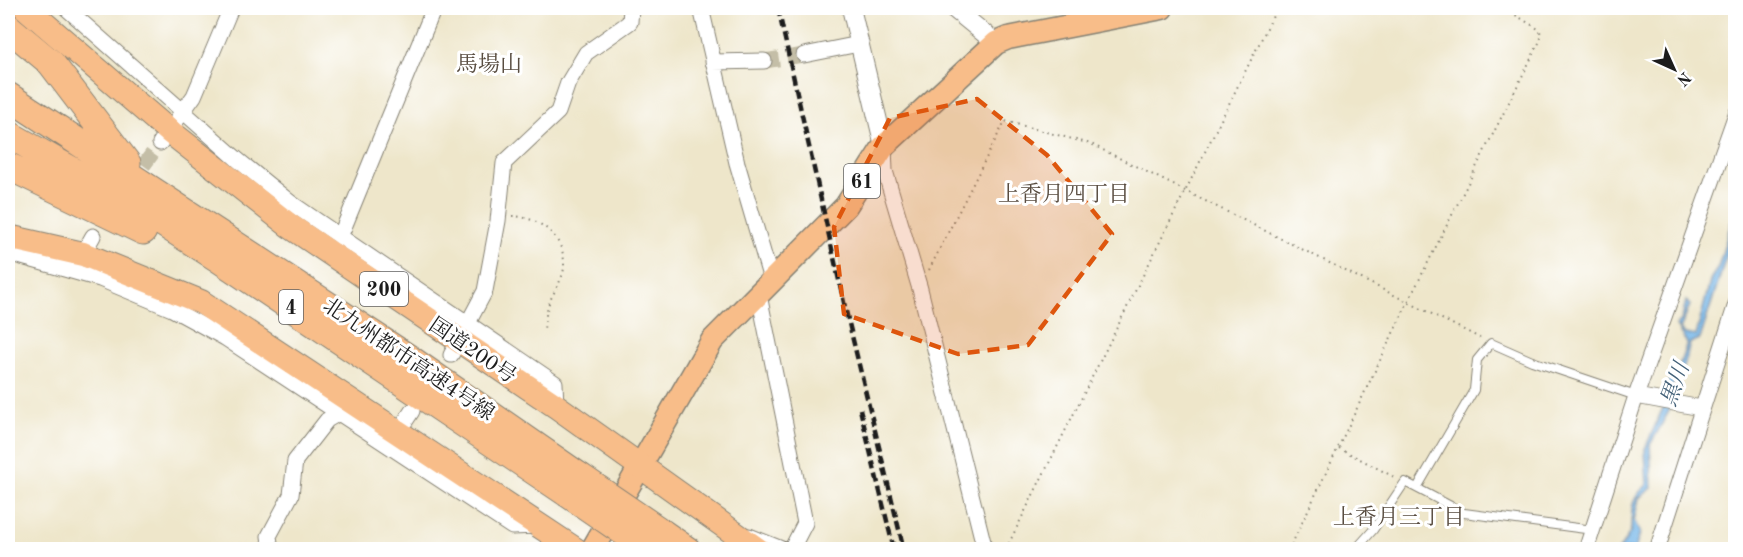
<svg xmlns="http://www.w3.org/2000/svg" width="1743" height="557" font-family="'Old Standard TT','Noto Serif JP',serif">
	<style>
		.water { fill: #73b5e8; stroke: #486882; stroke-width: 1.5 }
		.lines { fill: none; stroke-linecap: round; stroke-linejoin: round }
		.minor-tunnel { stroke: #c4bea7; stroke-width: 15; stroke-dasharray: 15 8; stroke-linecap: butt }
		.service-casing { stroke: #858173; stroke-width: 10 }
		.minor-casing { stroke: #858173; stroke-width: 17 }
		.tertiary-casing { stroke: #858173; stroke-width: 20 }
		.primary-casing { stroke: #858173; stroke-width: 25 }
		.trunk-casing { stroke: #858173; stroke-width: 26 }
		.motorway-casing { stroke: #858173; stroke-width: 29 }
		.path { stroke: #858173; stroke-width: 2; stroke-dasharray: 1.5 4.5; stroke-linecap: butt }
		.service { stroke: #fff; stroke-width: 8 }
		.minor { stroke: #fff; stroke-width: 15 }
		.tertiary { stroke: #fff; stroke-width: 18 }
		.primary { stroke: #f8bd89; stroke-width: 22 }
		.trunk { stroke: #f8bd89; stroke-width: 24 }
		.motorway { stroke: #f8bd89; stroke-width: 27 }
		.rail { stroke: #1c1c1c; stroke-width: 4.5; stroke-dasharray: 9 4.5; stroke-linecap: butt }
		.motorway-bridge-casing { stroke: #858173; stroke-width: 29; stroke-linecap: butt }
		.motorway-bridge { stroke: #f8bd89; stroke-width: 27 }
		.marked { fill: #de560d; fill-opacity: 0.2; stroke: #de560d; stroke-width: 4.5; stroke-dasharray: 12 8; stroke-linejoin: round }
		.labels { text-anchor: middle; stroke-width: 6; stroke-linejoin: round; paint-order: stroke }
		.shield { fill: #fff; stroke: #606060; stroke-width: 1.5 }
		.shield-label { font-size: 20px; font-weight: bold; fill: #1c1c1c }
		.street-label { font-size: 21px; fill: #1c1c1c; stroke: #fff }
		.neighbourhood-label { font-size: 22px; fill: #594d41; stroke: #fff }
		.water-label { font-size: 22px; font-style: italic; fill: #436178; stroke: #fff }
	</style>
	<rect width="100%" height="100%" fill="#fff"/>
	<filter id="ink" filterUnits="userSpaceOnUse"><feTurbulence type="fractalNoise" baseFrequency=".0167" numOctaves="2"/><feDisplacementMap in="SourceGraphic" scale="12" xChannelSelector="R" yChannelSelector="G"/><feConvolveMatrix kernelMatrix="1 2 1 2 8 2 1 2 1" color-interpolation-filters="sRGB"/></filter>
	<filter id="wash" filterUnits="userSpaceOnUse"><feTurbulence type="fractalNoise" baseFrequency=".008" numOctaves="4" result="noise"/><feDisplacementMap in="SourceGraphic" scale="24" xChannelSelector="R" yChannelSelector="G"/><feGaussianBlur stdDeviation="1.35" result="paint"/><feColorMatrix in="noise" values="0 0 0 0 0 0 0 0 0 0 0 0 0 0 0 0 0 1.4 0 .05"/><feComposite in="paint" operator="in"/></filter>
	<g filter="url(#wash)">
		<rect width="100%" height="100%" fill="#eee6ca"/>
		<path class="water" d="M1735,210V229L1700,339L1690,343L1683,370L1673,382L1670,409L1650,445L1652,488L1639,498L1634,520L1640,533L1635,549L1619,550C1622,544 1631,534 1631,528C1632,508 1630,499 1647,485L1645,449L1663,408L1669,378L1678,369L1687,343L1676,326L1682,319L1686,301L1690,305L1680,329L1685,334L1696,336L1711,278L1718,268Z"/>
	</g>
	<g filter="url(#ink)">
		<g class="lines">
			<path class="minor-tunnel" d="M764,61L804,55
				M130,184L160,143"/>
			<defs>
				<path id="service" d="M1417,488L1474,390L1477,360L1491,343L1532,361L1636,396
					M1355,550L1373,530L1405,482L1464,513L1593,530"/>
				<path id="minor" d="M66,8L238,160L291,203L555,383L556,406
					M701,8L737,163L772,283
					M804,55L859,44
					M713,62L764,61
					M160,143L194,96L231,8
					M884,146L885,171L920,289L985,550
					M340,237L434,8
					M8,253L100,279L172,309L225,338L512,527L538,526
					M80,259L93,236
					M759,295L805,523L791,550
					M451,355L485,291L498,221L504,163L558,112L568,83L586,53L630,22L631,8
					M1636,396L1701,408
					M394,438L412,411
					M749,536L784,550
					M271,550L269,536L291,495L295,461L327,420L346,409
					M1586,550L1636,396L1736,114
					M1657,550L1736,304"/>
				<path id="tertiary" d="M851,8L884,146
					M953,8L996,43"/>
				<path id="primary" d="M592,550L712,341L846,206L884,146L996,43L1008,38L1162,8"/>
				<path id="trunk" d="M26,8L169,131L290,226L556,406L758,550
					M8,237L83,254L201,302L576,550"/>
				<path id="motorway" d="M8,27L51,63L127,163
					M8,96L410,359L579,476
					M8,134L147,213L216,257L567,493
					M8,166L143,231
					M661,532L687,550"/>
			</defs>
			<use href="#service" class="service-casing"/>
			<use href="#minor" class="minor-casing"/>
			<use href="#tertiary" class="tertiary-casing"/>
			<use href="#primary" class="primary-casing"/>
			<use href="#trunk" class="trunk-casing"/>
			<use href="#motorway" class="motorway-casing"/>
			<path class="path" d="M512,216C539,217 565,236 564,266C564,279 552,293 548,306C546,313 545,322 544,329
				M929,270L1005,121L1091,144L1480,338
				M1339,448L1394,477
				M1006,549L1277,8
				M1289,550L1408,302L1541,39L1540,30L1504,8"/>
			<use href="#service" class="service"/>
			<use href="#minor" class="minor"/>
			<use href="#tertiary" class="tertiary"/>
			<use href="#primary" class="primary"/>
			<use href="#trunk" class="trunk"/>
			<use href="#motorway" class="motorway"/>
			<path class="rail" d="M778,8L845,307L904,550
				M860,409L894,550"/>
			<defs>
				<path id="motorway-bridge" d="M579,476L661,532
					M567,493L650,550"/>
			</defs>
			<use href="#motorway-bridge" class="motorway-bridge-casing"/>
			<use href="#motorway-bridge" class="motorway-bridge"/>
		</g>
	</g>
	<path class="marked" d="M977,99L1047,155L1112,234L1028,345L958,354L844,314L834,227L890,118Z"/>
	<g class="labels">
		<g class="shield">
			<rect x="844" y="164" width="36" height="34" rx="4.5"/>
			<rect x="360" y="272" width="48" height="34" rx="4.5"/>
			<rect x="279" y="290" width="24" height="34" rx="4.5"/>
		</g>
		<g class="shield-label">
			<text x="862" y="188">61</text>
			<text x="384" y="296">200</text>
			<text x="291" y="314">4</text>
		</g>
		<g class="street-label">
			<text transform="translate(473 350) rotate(34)" y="7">国道200号</text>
			<text transform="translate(409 359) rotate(34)" y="7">北九州都市高速4号線</text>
		</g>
		<g class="neighbourhood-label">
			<text x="489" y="71">馬場山</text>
			<text x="1064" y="201">上香月四丁目</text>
			<text x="1399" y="524">上香月三丁目</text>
		</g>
		<g class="water-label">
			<text transform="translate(1674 384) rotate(-70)" y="8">黒川</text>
		</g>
	</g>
	<rect width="1743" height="557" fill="none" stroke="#fff" stroke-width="30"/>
	<g transform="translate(1674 69) rotate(135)" stroke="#ffffff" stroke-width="4.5" paint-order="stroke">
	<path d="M0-4.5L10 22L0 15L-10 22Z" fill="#1c1c1c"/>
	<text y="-9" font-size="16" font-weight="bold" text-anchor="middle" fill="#1c1c1c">N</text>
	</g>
</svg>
